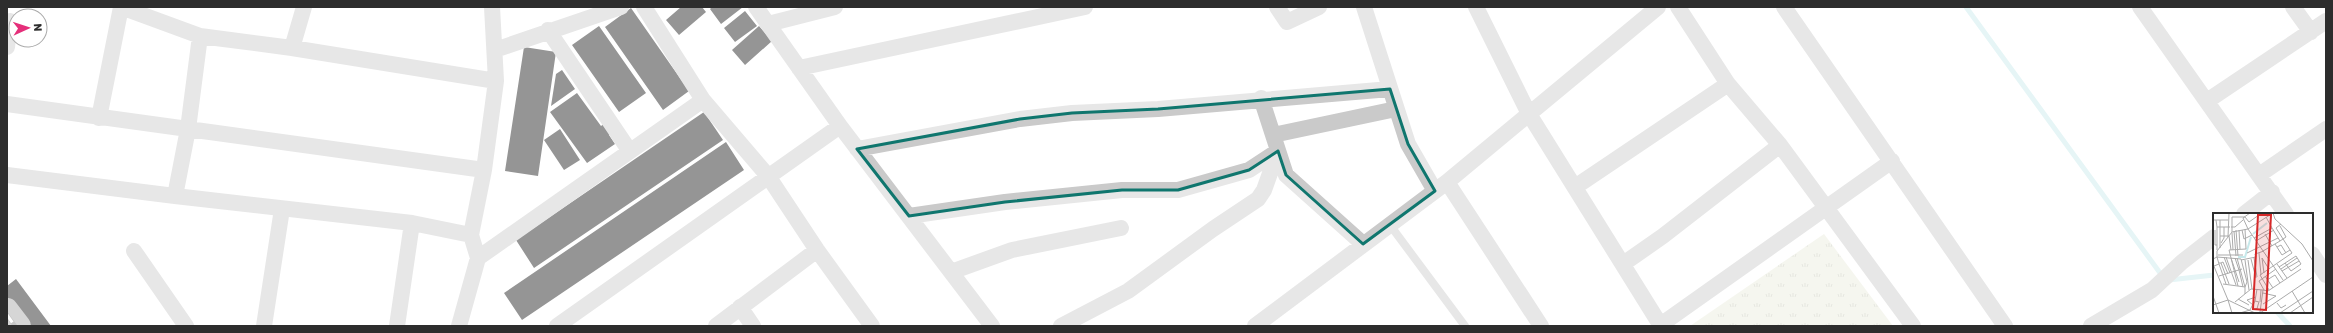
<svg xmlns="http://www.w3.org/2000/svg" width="2333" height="333" font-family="Rubik,sans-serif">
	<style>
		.grass { fill: url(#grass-tufts) }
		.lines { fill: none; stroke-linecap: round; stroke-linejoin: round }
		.stream { stroke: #c7e9eb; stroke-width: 5 }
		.building { fill: #141414 }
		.service { stroke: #cacaca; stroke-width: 8 }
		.minor { stroke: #cacaca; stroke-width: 16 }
		.primary { stroke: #a5a5a5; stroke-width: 22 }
		.rail-casing { stroke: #828282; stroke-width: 4.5 }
		.rail { stroke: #fff; stroke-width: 3; stroke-dasharray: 9; stroke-linecap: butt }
		.marked { fill: none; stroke: #0f766e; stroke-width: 3; stroke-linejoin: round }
		.inset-river { fill: none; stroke: #c7e9eb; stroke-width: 2 }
		.inset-road { fill: none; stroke: #ababab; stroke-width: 1 }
		.view { fill: #d62828; fill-opacity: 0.15; stroke: #d62828; stroke-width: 2 }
		.inset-edge { fill: none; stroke: #2d2d2d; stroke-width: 2 }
	</style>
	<defs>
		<pattern id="grass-tufts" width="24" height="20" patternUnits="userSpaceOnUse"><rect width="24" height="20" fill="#e9ebdb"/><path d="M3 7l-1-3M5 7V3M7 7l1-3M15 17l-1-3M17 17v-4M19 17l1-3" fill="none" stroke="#c8cabc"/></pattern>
	</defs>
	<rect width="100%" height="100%" fill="#fff"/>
	<path class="grass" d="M1824,234L1893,326H1690Z"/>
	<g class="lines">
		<path class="stream" d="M1966,7L2163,277
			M2169,280L2214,275
			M2277,312L2290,326"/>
	</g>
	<path class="building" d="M681,7H702L706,12L679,35L666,20Z
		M712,7H743L721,24L710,9Z
		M631,8L689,91L663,110L605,27Z
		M745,11L757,26L735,42L724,28Z
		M599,26L646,93L619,112L572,45Z
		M759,26L772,41L745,65L732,50Z
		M524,47L556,52L538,176L505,171Z
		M562,70L575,89L551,106L556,74Z
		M577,93L601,126L605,123L612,132L609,135L615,144L587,163L550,112Z
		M704,112L723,140L534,268L516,240Z
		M560,129L580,160L564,170L544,140Z
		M726,142L744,170L522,320L504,293Z
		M16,279L51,326H7V286Z"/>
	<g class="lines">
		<path class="service" d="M1390,225L1465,326"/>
		<path class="minor" d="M644,7L703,100
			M756,7L840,126
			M1277,7L1287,22L1319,7
			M1364,7L1408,144L1435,191
			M1476,7L1529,114L1661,326
			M1678,7L1728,84L1780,145L1913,326
			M1784,7L2005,326
			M2140,7L2286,214
			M2293,7L2311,32
			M768,24L835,7
			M548,30L629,150
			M7,47L10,21
			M292,48L304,7
			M495,50L621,7
			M799,68L1085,7
			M1261,98L1286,175L1363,244
			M2207,101L2326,21
			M7,104L188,129L200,36L292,48L496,81
			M99,118L121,7L200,36
			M1273,135L1396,109
			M857,149L1020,119L1072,113L1158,109L1390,89
			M7,175L175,196L412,223L471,235L484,170L496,81L492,7
			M2259,175L2326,129
			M1447,182L1541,326
			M1575,187L1728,84
			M175,196L188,129L484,170
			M2244,214L2272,192
			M909,216L1005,202L1122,190H1178L1249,170L1278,151
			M134,251L186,326
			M2312,254L2326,275
			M478,258L703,100L768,176L817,250L872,326
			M1623,264L1663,236L1780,145
			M951,272L1012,250L1121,228
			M740,307L753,326
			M264,326L282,209
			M397,326L412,223
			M459,326L478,258L471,235
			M557,326L840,126L992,326
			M716,326L817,250
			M1061,326L1128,291L1213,229L1258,199L1264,190L1278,151
			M1255,326L1447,182L1658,7
			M1659,326L1892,161
			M2091,326L2152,290L2182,262L2214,237"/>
		<path class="primary" d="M7,309L20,326"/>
		<defs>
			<path id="rail" d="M7,315L15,326"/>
		</defs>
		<use href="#rail" class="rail-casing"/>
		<use href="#rail" class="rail"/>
	</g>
	<path d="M0 0H2333V333H0ZM1390,89L1408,144L1435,191L1363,244L1286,175L1278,151L1249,170L1178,190H1122L1005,202L909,216L857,149L1020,119L1072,113L1158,109Z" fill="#fff" fill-opacity=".55" fill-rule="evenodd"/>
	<path class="marked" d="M1390,89L1408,144L1435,191L1363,244L1286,175L1278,151L1249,170L1178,190H1122L1005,202L909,216L857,149L1020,119L1072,113L1158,109Z"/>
	<g transform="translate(2213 213)">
		<rect width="100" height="100" fill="#fff"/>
		<path class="inset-river" d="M40,21L54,10M25,44H32L38,24"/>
		<path class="inset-road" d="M37,0L30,5L35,16L60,0M60,0L62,6L89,31L100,48M53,4L59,15M0,7H15M3,7L4,14H17M4,14V37M18,14H22L30,7M2,17V32H4M23,17L25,43M26,17L27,36M29,17L31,26L39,22M21,18L23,43M19,19V4H32L36,9L46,2M19,20L20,37M52,21L59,33M7,23H16L18,37M15,24L16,0M41,25L59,15L67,28L73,24L67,13M43,28L61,17M8,30L11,25V14M62,31L69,42L77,37M64,34L68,32L73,40M7,35V7M50,38L67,28M34,40L65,25M46,40L48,62M5,42H30M4,44L28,46L34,69L32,74M11,44L17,60M13,44L23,72M18,45L26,69M22,45L26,57M24,45L32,74M41,45L44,64M49,45L51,60M49,45L56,56M0,46L4,44V38L19,19L35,16L70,67M38,46L43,65M28,47L43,44L42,41L51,38M32,47L36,77M35,47L39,76M6,50H8L16,71M8,50L10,49L15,61M0,51L15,87L42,100M6,51L13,71M64,51L74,65M1,53L6,51L4,44M66,54L83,43L88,51L78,58L72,50M68,56L84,45M26,57L30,74M69,58L86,48M6,63L29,56M52,63L60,75M54,67L62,62L67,70M10,71L32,74V81M25,73L16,37L33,36L32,16M50,77L55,78L88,56M51,77L46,68L63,56M56,77L47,62L79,40L63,15L68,11M79,78L92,100M50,80L63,83M0,83L6,100M25,86L36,92M42,88L40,92L34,87L43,84M22,89L38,76L50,77L47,99M47,89L48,77M64,90L68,95L73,92M50,91L63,83M0,92L15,87L19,100M41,96H44L45,92L46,89L42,88L44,76M27,100L37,97L40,91M47,100L100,64M67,100L100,78M77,100L100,84"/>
		<path class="view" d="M45,2H58L53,97L40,96Z"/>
		<rect width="100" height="100" class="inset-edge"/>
	</g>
	<rect width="2333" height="333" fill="none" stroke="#2d2d2d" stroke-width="16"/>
	<g transform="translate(28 28) rotate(87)"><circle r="19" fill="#ffffff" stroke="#ababab"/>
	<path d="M0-3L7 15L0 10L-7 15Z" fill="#e52f7a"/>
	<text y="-6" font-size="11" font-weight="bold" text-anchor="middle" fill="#2d2d2d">N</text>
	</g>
</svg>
